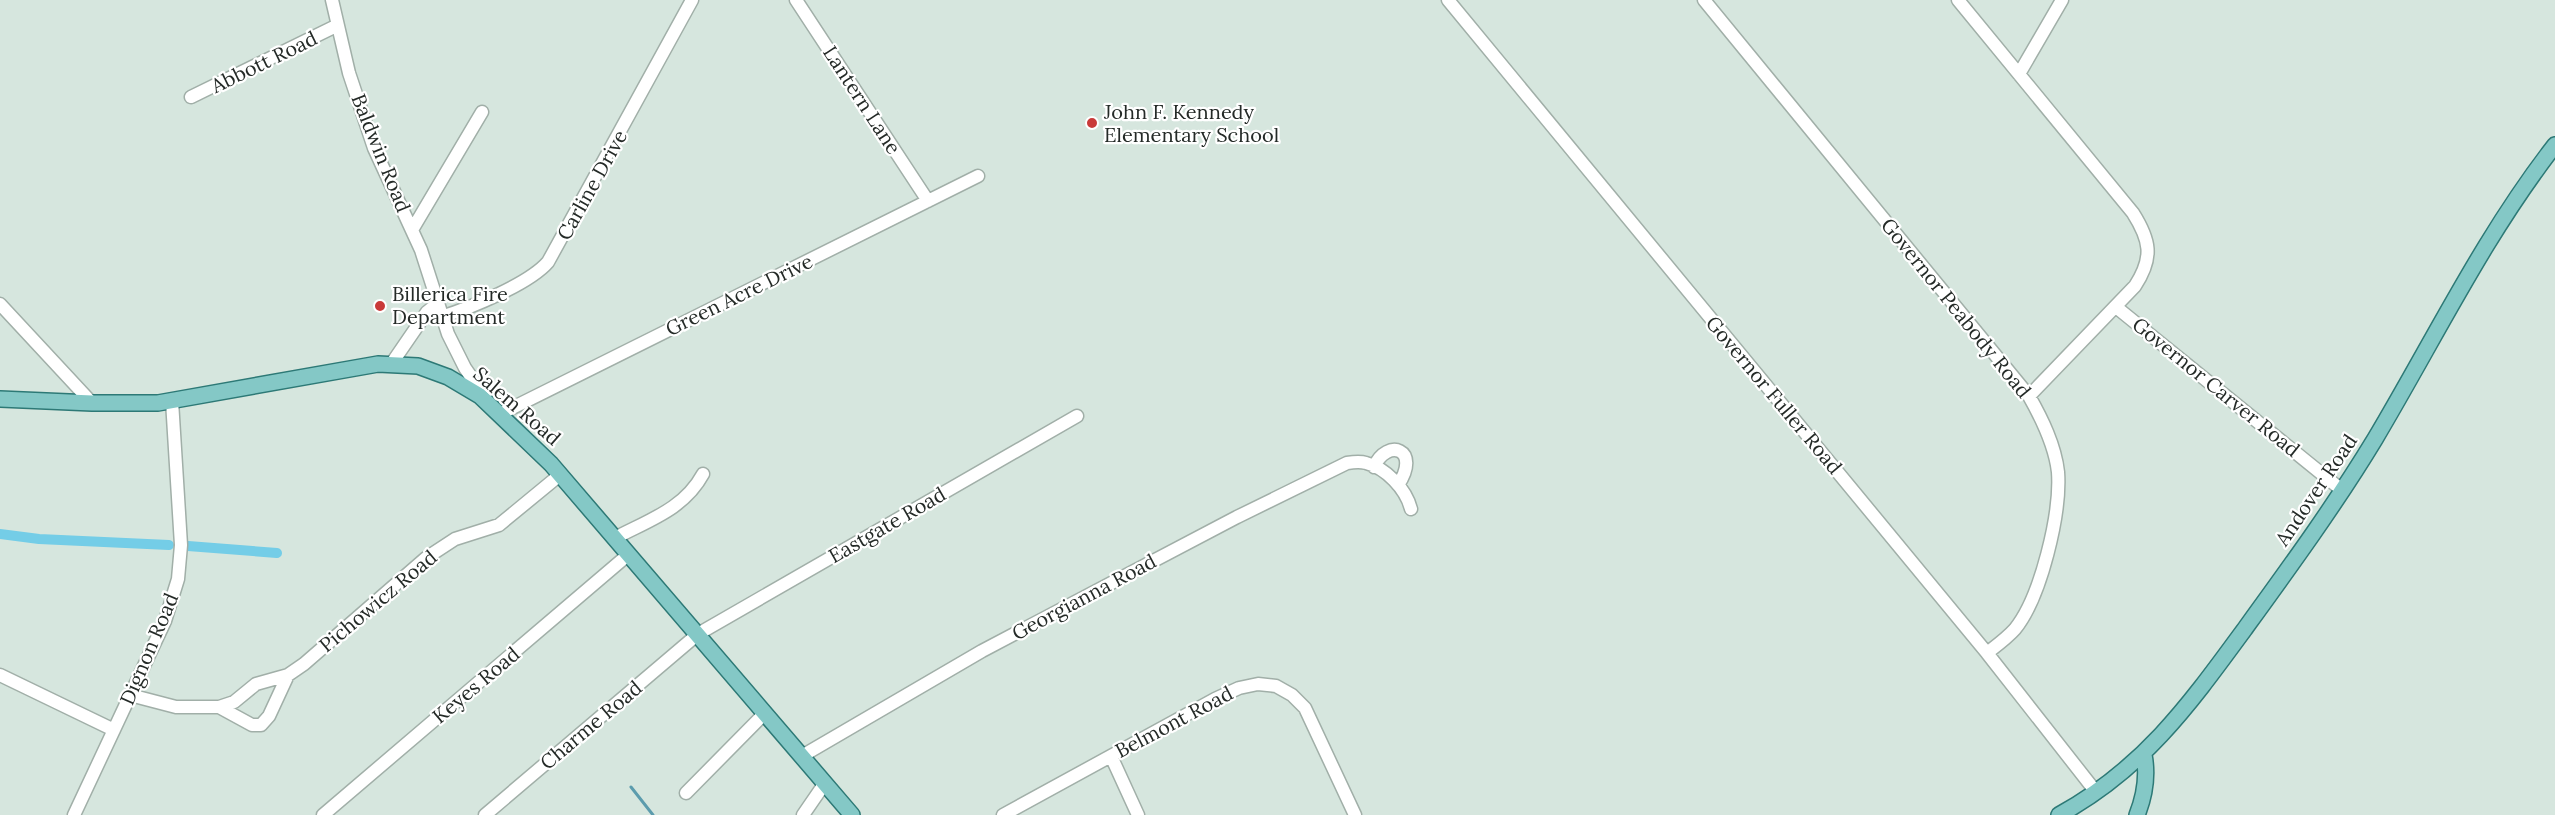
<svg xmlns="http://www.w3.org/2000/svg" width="2555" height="815" font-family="Lora,serif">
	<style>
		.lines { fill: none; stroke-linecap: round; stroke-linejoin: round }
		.stream { stroke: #5c9cad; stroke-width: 3 }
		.canal { stroke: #74cde7; stroke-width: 10 }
		.minor-casing { stroke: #a1afa8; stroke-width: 15 }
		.major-casing { stroke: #2d7976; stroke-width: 18 }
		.minor { stroke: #fff; stroke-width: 12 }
		.major { stroke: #84c8c6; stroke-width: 15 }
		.poi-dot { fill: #c93a39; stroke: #fff; stroke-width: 2 }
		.labels { text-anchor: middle; stroke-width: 4.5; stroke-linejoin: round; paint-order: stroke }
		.street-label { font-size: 20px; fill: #242a27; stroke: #fff }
		.poi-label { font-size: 20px; fill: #242a27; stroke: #fff; text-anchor: start }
	</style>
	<rect width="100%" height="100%" fill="#d6e6de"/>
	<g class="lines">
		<path class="stream" d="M631,787L653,815"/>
		<path class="canal" d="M0,534L39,539L169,545
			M188,546L277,553"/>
		<defs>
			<path id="minor" d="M332,0L349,73L374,148L421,250L448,334L465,368L485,397
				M796,0L928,201
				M1448,0L1987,653L2096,792
				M1704,0L2029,396C2042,419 2055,445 2058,472C2061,513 2041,597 2015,629C2007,638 1996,646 1987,653
				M1958,0L2133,213C2150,240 2154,257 2135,286L2029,396
				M2019,74L2062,0
				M191,97L336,26
				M412,230L482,112
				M0,304L92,403
				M2116,307L2343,491
				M441,317C470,308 529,284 548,262L692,0
				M392,363L427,312L437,304
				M500,414L978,176
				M1374,467C1387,437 1422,449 1398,485
				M615,538C649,520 684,509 703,474
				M0,675L114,730
				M288,675L304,664L426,558L455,539L499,525L561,474
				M288,675L269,716L261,725H252L219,707L234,702L256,684Z
				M130,695L176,707H219
				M802,756L982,651L1237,517L1347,463C1353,462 1360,461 1366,463C1386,468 1406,489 1411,509
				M1111,756L1138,815
				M686,793L765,713
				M74,815L165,621L178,579L181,545L172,401
				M323,815L629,554
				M485,815L698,634L1077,416
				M803,815L825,783
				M1003,815L1215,699L1239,688L1258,684L1276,686L1292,695L1305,708L1355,815"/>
			<path id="major" d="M0,399L92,403H158L378,364L418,366L448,377L480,396L551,464L852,815
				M2059,815C2143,769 2189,705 2244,630C2289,568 2335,505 2375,439C2434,340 2484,236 2555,145
				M2137,815C2145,795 2148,776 2144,755"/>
		</defs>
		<use href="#minor" class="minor-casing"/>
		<use href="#major" class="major-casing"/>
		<use href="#minor" class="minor"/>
		<use href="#major" class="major"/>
	</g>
	<g class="poi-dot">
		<circle cx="1092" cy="123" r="6"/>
		<circle cx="380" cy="306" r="6"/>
	</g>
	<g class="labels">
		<g class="street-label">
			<text transform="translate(264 62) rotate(-26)" y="7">Abbott Road</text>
			<text transform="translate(862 100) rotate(57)" y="7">Lantern Lane</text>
			<text transform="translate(381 153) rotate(68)" y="7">Baldwin Road</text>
			<text transform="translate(592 185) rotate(-61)" y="7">Carline Drive</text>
			<text transform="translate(739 295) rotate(-26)" y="7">Green Acre Drive</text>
			<text transform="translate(1956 308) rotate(51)" y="7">Governor Peabody Road</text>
			<text transform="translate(2216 387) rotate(39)" y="7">Governor Carver Road</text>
			<text transform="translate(1774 395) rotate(50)" y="7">Governor Fuller Road</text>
			<text transform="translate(517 406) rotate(41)" y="7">Salem Road</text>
			<text transform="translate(2316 490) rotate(-56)" y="7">Andover Road</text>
			<text transform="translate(887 525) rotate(-30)" y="7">Eastgate Road</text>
			<text transform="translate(1084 597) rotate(-28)" y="7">Georgianna Road</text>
			<text transform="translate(378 601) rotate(-40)" y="7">Pichowicz Road</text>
			<text transform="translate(149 649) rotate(-67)" y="7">Dignon Road</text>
			<text transform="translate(476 685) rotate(-40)" y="7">Keyes Road</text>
			<text transform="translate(1174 722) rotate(-28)" y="7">Belmont Road</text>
			<text transform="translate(591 725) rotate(-40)" y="7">Charme Road</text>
		</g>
		<g class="poi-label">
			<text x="1104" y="119">John F. Kennedy<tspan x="1104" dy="23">Elementary School</tspan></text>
			<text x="392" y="301">Billerica Fire<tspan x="392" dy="23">Department</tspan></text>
		</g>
	</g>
</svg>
